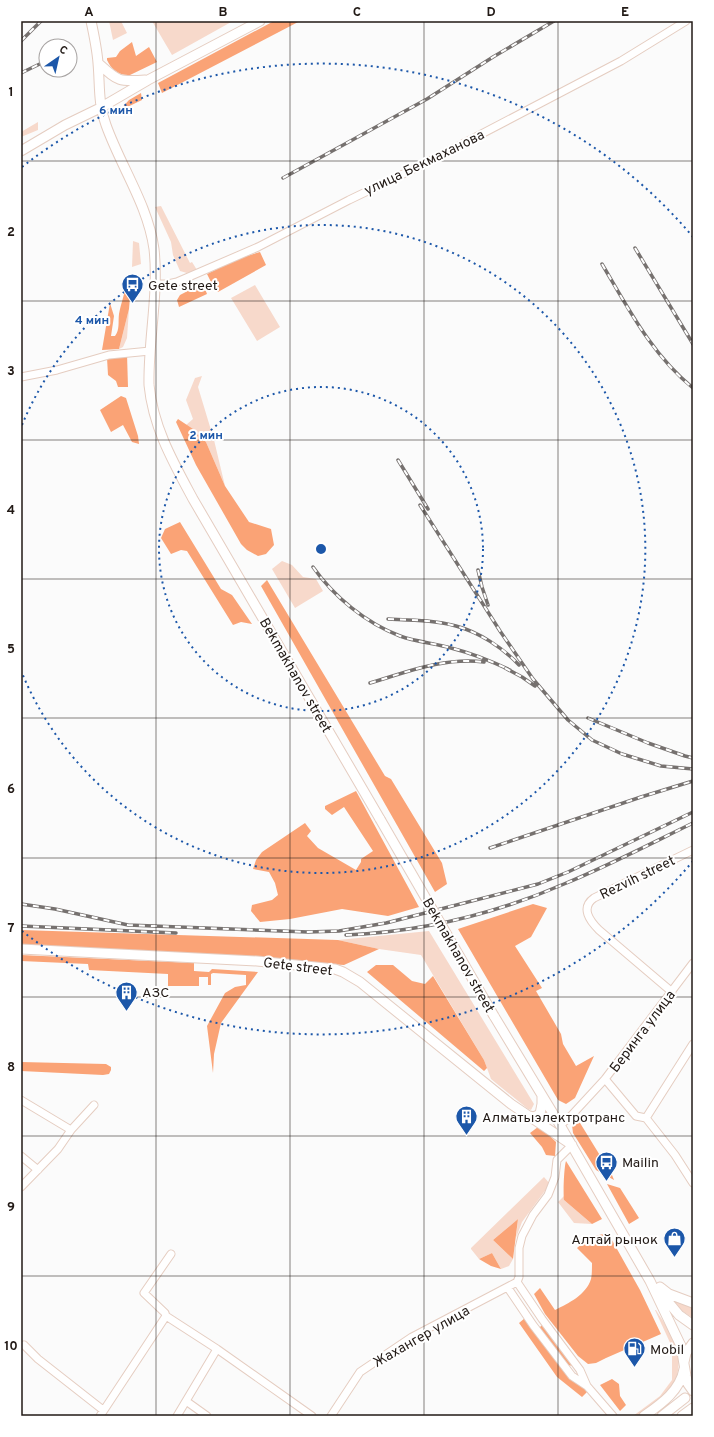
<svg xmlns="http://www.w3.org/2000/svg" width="714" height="1437" font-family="Overpass,sans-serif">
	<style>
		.green { fill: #f7d9cb }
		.forest { fill: #faa376 }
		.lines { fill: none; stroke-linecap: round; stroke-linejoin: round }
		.minor-casing { stroke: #e5cdc1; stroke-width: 9 }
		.major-casing { stroke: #e5cdc1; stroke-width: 11 }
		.minor { stroke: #fff; stroke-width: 7 }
		.major { stroke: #fff; stroke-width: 9 }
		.rail-casing { stroke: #76716f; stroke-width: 3.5 }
		.rail { stroke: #fff; stroke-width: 2; stroke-dasharray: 6; stroke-linecap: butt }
		.major-bridge-casing { stroke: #e5cdc1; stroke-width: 11; stroke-linecap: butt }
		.major-bridge { stroke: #fff; stroke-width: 9 }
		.grid { fill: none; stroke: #221a16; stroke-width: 1; stroke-opacity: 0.55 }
		.ring { fill: none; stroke: #1c57a9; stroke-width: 2; stroke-dasharray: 2 4 }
		.labels { text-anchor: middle; stroke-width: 4; stroke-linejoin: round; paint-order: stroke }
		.street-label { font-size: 14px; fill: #221a16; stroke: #fff }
		.poi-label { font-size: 14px; fill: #221a16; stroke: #fff; text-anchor: start }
		.centre { fill: #1c57a9; stroke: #fff; stroke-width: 2 }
		.ring-label { font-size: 12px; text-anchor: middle; font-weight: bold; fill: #1c57a9; stroke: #fff; stroke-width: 4; stroke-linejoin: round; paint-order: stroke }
		.neatline { fill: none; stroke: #221a16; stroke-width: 1.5 }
		.grid-label { font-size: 13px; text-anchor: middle; font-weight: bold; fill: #221a16 }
	</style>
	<rect width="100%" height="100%" fill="#fbfbfb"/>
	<path class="green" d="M109,21H121L127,33L113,40Z
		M152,21H233L172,55Z
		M38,122V130L21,137V132Z
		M161,206L190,263L192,262L197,270L187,273L180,271L173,255L171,242L155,207Z
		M133,241L139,243L141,264L132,267Z
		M255,285L280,327L257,341L231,298Z
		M129,309L127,338L123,347L119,349Z
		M202,376L198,387L214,440L225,486L206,442L186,425L193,419L186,400L195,378Z
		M282,561L292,565L303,577L316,579L323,591L295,608L272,569Z
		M429,931L534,1104L531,1110L528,1109L491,1079L484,1060L421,955L379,949L338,940Z
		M544,1177L550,1184L522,1222L516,1238L518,1219L493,1240L513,1259L509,1266L501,1269L492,1253L479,1259L471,1249V1248Z
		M564,1196V1200L592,1224L574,1223L558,1202Z
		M669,1297L693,1306V1318L679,1309Z
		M655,1310H656C662,1320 673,1335 676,1345C683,1369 676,1388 657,1403C649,1409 643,1416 633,1416L660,1396L672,1380V1347Z"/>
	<path class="forest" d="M274,21H300L162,93L158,83Z
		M132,42L136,56L149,47L157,62L130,75C119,76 111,69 107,60V58L116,57L120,51Z
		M141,93L142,100L119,111L129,100Z
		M260,252L266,265L218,292L215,290L207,274L237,259Z
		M132,274L129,309L119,349L102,350L110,303L114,316L111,336H115C120,330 118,321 119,314C121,302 126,292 126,280Z
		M203,283L207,294L179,307L177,300L180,295Z
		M127,354L128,387H118L116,381L108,375L107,358Z
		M121,396L126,398L138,436L139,444L132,442L123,425L111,432L100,410Z
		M178,419L193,429L206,442L225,486L249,522L271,529L274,545L266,554L258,556L247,550L241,544L196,465L176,422Z
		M180,522L221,589L232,595L252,624L241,622L233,625L187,551L181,550L171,554L161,538L165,529Z
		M267,580L385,776L391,779L442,863L447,884L435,892L261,586Z
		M356,791L419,907L388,916L342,909L290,919L260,922L251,911L252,905L272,900L278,895L275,883L269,872L253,869L256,860L262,852L305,823L311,831L307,836L318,848L356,870L361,862V859L373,851L344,807L332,815L325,809V806Z
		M533,904L547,908L531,937L515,946L542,988L536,991L561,1034L563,1044L576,1066L594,1056L575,1098L566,1104L558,1100L458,929Z
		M21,930L338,940L379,949L344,965L174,954L21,947Z
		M21,955L194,963V971L209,972L212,969L258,972L221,1023L214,1054L213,1073L207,1026L225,993L235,987L246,985V975L213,973L211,974V985H208V977H199V986H168V974L89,970L88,964L21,961Z
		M376,965H393L412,981L425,984L433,976L484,1060L487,1068L484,1071L367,972Z
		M21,1062L106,1064L111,1067V1070L109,1074L103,1075L21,1071Z
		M577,1118L612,1175L614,1180L596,1170L573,1133L572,1125Z
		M538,1127L547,1133L556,1142L555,1156L546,1155L542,1147L530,1133Z
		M566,1161L602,1219L592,1224L564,1200C563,1193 564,1167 566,1161Z
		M607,1184L620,1188L639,1218L629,1224Z
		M518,1219L513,1259L493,1240Z
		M608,1233L640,1290L661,1334L606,1358L596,1363L588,1364L578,1356L545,1314L534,1294L540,1288L555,1310C569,1303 586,1295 591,1279C592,1275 592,1268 592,1263L577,1248L590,1237Z
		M492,1253L501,1269L491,1266L479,1259Z
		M525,1318L584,1387L587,1392L582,1397L557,1377L519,1323Z
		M542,1325L574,1366L567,1365L539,1328Z
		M612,1379L619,1384L620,1396L626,1405L620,1411L600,1385Z"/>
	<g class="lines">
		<defs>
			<path id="minor" d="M155,284H168L177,282L258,247L349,200L426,163L621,61L686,21
				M21,377L57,370L109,355L150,351
				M672,992L599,930C590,921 580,908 594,898L693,850
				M605,1079L636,1116L646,1118
				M21,1100L71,1130
				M646,1118L693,1044
				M646,1118L675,1155L693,1183
				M560,1125L569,1118L605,1079L693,963
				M21,1156L38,1170
				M21,1187L58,1149L71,1130L94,1105
				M517,1282L542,1319L580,1370L587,1386
				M508,1288L533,1325L572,1376L587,1386L613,1416
				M166,1316L217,1349L312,1416
				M24,1345L38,1359L103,1410
				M186,1401L207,1416
				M100,1416L166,1316L165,1313L144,1293L171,1254
				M177,1416L217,1349
				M331,1416L360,1372L412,1337L517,1282L519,1277V1248L522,1236L533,1215L548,1195L555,1177L557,1160L572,1145"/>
			<path id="major" d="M91,21C94,35 97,49 98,63C100,85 98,104 106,125C121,167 148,205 154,249C159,294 148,340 149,385C153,427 173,462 193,499L380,819
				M98,63C118,81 118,82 145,80
				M21,151L65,125L100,108L148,80L260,21
				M21,949L257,961L335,969L343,972L360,982L511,1104L572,1145
				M494,1016L560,1125L650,1281L681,1346L686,1376L688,1384L693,1391
				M526,1115L534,1117L540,1114L542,1104V1096
				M660,1287L669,1294L693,1303
				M659,1291L679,1315L693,1325
				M684,1362L686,1353L693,1343
				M644,1416C661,1404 680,1391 684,1369
				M662,1416L685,1398
				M682,1416L693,1408"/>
		</defs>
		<use href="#minor" class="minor-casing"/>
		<use href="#major" class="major-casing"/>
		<use href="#minor" class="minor"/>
		<use href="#major" class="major"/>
		<defs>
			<path id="rail" d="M21,41L41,21
				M21,73L46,61
				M283,178L427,99L493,57L554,21
				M635,248L693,344
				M602,264C628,308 652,355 693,388
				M398,460L428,509
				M420,505L500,631L533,679L568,720L592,740L622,754L661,766L693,769
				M313,567C334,597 366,623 400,636C416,642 434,643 451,648C471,653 491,661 510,670
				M478,570L482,587L488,605
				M388,619C411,620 434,620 456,626C479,632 503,648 519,665
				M505,668L522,677L535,686
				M370,683C407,672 444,657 484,662
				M588,718L648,743L685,756L693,758
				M490,848L641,797L693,781
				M21,904L55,909L128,925L308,932L339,931L386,923L538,884L568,872L693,812
				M21,926L176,933
				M346,935C420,932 495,914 564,884C608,866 650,844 693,823"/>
		</defs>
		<use href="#rail" class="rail-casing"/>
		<use href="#rail" class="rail"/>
		<defs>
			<path id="major-bridge" d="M380,819L494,1016"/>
		</defs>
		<use href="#major-bridge" class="major-bridge-casing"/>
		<use href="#major-bridge" class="major-bridge"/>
	</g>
	<path class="grid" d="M156,21V1416M290,21V1416M424,21V1416M558,21V1416M21,161H693M21,301H693M21,440H693M21,579H693M21,718H693M21,858H693M21,997H693M21,1136H693M21,1276H693"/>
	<g class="ring">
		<circle cx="321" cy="549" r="162"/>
		<path d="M22 425A324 324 0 1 1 22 673"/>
		<path d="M693 861A485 485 0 0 1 22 931M22 167A485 485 0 0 1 693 237"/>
	</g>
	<defs>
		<symbol id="bus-pin" viewBox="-11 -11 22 30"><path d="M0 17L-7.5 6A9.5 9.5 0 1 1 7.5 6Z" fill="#1c57a9" stroke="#fff"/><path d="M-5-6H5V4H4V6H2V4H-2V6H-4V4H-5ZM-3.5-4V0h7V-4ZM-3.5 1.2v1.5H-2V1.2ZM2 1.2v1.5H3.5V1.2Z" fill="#fff"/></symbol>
		<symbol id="building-pin" viewBox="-11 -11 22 30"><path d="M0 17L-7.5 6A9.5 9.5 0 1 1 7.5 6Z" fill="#1c57a9" stroke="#fff"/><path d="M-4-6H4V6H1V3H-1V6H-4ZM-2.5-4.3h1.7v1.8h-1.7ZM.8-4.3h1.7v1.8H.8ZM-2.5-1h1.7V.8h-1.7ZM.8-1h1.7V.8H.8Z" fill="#fff"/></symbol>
		<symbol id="shop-pin" viewBox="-11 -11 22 30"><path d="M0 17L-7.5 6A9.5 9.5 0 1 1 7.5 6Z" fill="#1c57a9" stroke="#fff"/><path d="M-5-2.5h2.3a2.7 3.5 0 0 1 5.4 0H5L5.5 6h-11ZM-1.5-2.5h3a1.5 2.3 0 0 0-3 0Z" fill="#fff"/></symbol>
		<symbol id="fuel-pin" viewBox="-11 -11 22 30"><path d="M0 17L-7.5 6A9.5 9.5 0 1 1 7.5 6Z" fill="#1c57a9" stroke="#fff"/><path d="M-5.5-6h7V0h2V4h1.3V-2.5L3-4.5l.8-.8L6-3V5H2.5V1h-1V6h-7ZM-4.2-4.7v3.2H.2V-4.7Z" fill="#fff"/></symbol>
	</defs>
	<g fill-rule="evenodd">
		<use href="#bus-pin" x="120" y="272" width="25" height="34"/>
		<use href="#building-pin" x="114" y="980" width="25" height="34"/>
		<use href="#building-pin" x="454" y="1104" width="25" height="34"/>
		<use href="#bus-pin" x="594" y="1150" width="25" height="34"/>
		<use href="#shop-pin" x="662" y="1226" width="25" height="34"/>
		<use href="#fuel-pin" x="622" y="1336" width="25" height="34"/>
	</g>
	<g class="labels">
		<g class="street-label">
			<text transform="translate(424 162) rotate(-26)" y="5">улица Бекмаханова</text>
			<text transform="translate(296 675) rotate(60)" y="5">Bekmakhanov street</text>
			<text transform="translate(637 877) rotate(-26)" y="5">Rezvih street</text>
			<text transform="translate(459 955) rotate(60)" y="5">Bekmakhanov street</text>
			<text transform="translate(298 966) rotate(7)" y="5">Gete street</text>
			<text transform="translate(642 1031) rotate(-53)" y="5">Беринга улица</text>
			<text transform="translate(421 1336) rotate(-30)" y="5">Жахангер улица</text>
		</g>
		<g class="poi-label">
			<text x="148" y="290">Gete street</text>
			<text x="142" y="997">АЗС</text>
			<text x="482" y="1122">Алматыэлектротранс</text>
			<text x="622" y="1167">Mailin</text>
			<text x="658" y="1244" text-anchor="end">Алтай рынок</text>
			<text x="650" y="1354">Mobil</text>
		</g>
	</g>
	<circle cx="321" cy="549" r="6" class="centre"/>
	<g class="ring-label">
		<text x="116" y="114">6 мин</text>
		<text x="92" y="324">4 мин</text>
		<text x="206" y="439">2 мин</text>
	</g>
	<rect width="714" height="1437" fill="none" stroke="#ffffff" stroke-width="44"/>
	<g transform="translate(58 58) rotate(34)"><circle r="19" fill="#ffffff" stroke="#a7a3a2"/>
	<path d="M0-3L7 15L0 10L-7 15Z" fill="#1c57a9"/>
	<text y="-6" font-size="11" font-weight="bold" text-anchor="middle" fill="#221a16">С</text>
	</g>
	<rect x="22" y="22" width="670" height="1393" class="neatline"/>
	<g class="grid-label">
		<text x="89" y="16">A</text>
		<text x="223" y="16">B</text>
		<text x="357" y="16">C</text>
		<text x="491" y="16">D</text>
		<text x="625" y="16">E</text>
		<text x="11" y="96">1</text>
		<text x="11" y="236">2</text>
		<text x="11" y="375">3</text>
		<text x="11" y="514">4</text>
		<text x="11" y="653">5</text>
		<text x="11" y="793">6</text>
		<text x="11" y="932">7</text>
		<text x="11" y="1071">8</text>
		<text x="11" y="1211">9</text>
		<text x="11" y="1350">10</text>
	</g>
</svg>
